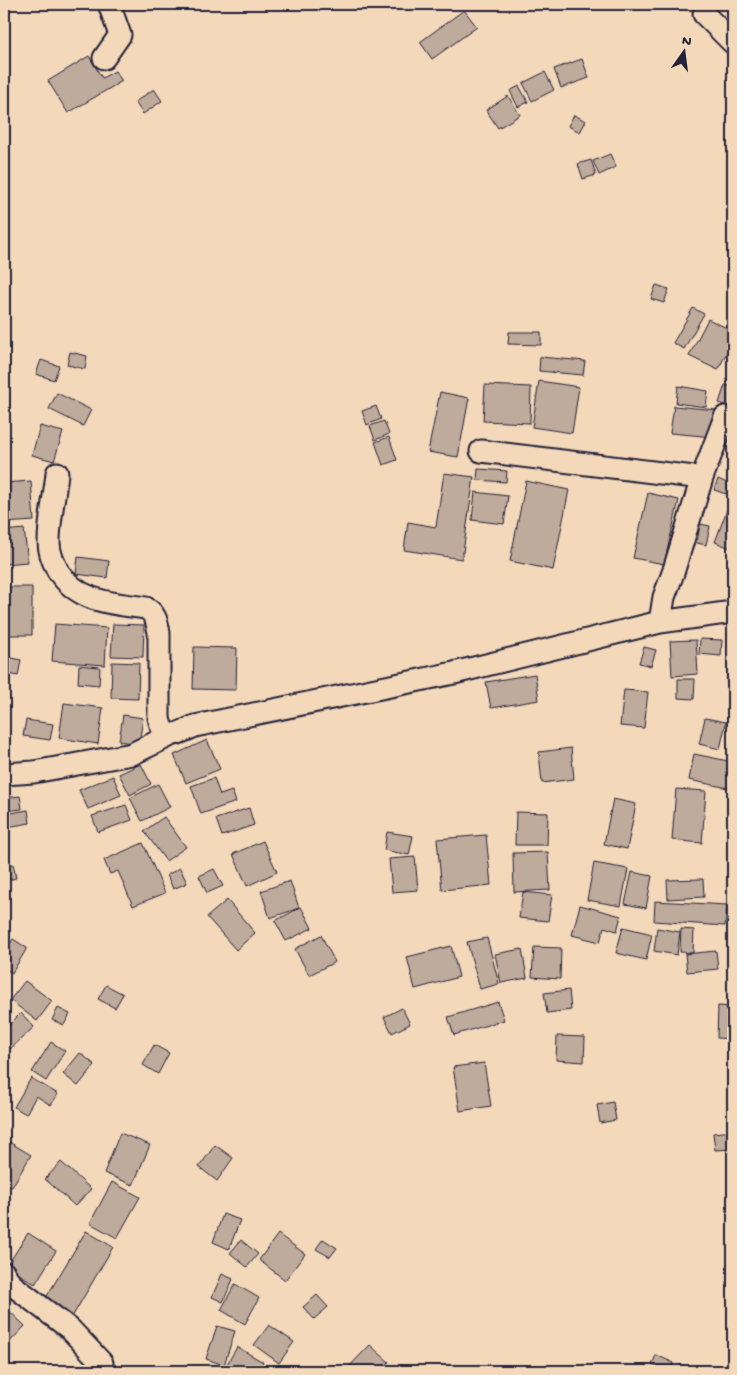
<svg xmlns="http://www.w3.org/2000/svg" width="737" height="1375" font-family="'Gochi Hand',sans-serif">
	<style>
		.building { fill: #bfab9b; stroke: #22223b }
		.lines { fill: none; stroke-linecap: round; stroke-linejoin: round }
		.minor-casing { stroke: #22223b; stroke-width: 25 }
		.minor { stroke: #f3d8ba; stroke-width: 21 }
	</style>
	<rect width="100%" height="100%" fill="#f3d8ba"/>
	<filter id="ink" filterUnits="userSpaceOnUse"><feTurbulence type="fractalNoise" baseFrequency=".02" numOctaves="2"/><feDisplacementMap in="SourceGraphic" scale="10" xChannelSelector="R" yChannelSelector="G"/><feConvolveMatrix kernelMatrix="1 2 1 2 8 2 1 2 1" color-interpolation-filters="sRGB"/></filter>
	<g filter="url(#ink)">
		<path class="building" d="M464,10L477,27L432,59L420,42Z
			M89,56L102,78L115,71L122,81L68,113L48,81Z
			M582,59L589,78L561,88L554,69Z
			M545,72L554,90L532,101L523,83Z
			M519,86L528,102L518,107L510,91Z
			M154,89L162,101L143,114L135,102Z
			M508,96L520,115L498,128L486,110Z
			M574,115L586,121L580,132L568,126Z
			M610,154L616,167L599,175L593,161Z
			M591,160L596,175L583,179L578,164Z
			M656,285L669,289L664,303L651,299Z
			M693,308L704,314L684,349L673,343Z
			M708,319L733,331V340L718,370L689,356Z
			M509,332H541V345L508,344Z
			M70,352L87,356L85,369L67,365Z
			M540,357L585,361L583,375L539,371Z
			M41,360L59,366L54,380L36,374Z
			M539,381L579,387L572,433L532,427Z
			M485,385L531,387L530,423L483,421Z
			M725,385L733,387V400L731,407L719,403Z
			M678,386L708,391L706,407L676,403Z
			M440,392L469,398L458,457L428,452Z
			M57,393L91,410L83,426L49,409Z
			M376,406L381,419L367,425L362,411Z
			M674,406L717,410L714,437L670,433Z
			M384,421L389,434L375,440L370,426Z
			M40,426L63,432L54,461L32,455Z
			M389,437L397,460L383,465L375,442Z
			M478,469L507,471L506,482L477,480Z
			M444,473L474,477L462,559L404,550L408,522L436,527Z
			M718,479L729,484L726,494L714,490Z
			M31,481L34,521L4,523V483Z
			M526,481L569,490L553,570L510,561Z
			M475,492L508,496L504,524L472,520Z
			M648,493L679,500L664,564L633,558Z
			M728,507L733,509V549L715,542Z
			M700,524L710,526L706,545L697,543Z
			M24,529L28,562L4,564V531Z
			M78,557L109,561L107,578L76,574Z
			M4,587H32V635H4Z
			M55,624L107,628L105,665L52,661Z
			M113,624L144,625L143,657L111,656Z
			M700,639L722,640L721,656L699,654Z
			M696,640L698,674L672,676L670,641Z
			M194,647L237,648L236,690L193,689Z
			M644,647L656,650L651,666L639,663Z
			M4,656L21,660L18,676L4,673Z
			M730,657L733,658V685L726,684Z
			M112,662L139,663L138,699L111,698Z
			M79,665L100,667L99,685L78,683Z
			M535,674L539,700L491,708L486,682Z
			M678,679H695L694,699L678,698Z
			M624,690L648,692L644,728L620,726Z
			M64,703L103,708L98,744L59,738Z
			M123,715L143,718L139,744L119,741Z
			M705,718L726,722L720,749L699,744Z
			M26,720L53,724L50,740L23,736Z
			M207,740L220,769L186,783L174,755Z
			M571,748L574,779L542,783L539,752Z
			M694,754L733,762V789L689,780Z
			M141,764L151,784L130,795L119,774Z
			M113,776L121,795L88,809L79,790Z
			M214,778L220,795L232,791L236,802L201,814L191,786Z
			M158,784L170,807L142,821L130,798Z
			M676,789L706,791L702,843L672,840Z
			M20,796L22,809L4,811V798Z
			M613,799L636,804L627,849L604,844Z
			M126,805L132,820L98,832L92,816Z
			M249,808L254,825L222,836L216,819Z
			M28,810L30,823L7,827L5,814Z
			M516,812L548,813L547,845H515Z
			M164,817L186,847L166,861L144,831Z
			M387,832L413,836L409,855L384,850Z
			M486,835L491,885L442,890L437,839Z
			M263,841L277,872L247,886L233,854Z
			M143,843L165,893L133,906L118,871L110,874L104,860Z
			M548,852L550,890L514,892L513,853Z
			M415,857L418,890L392,892L389,859Z
			M594,863L628,869L621,906L587,900Z
			M13,864L16,878L4,881V866Z
			M180,868L187,883L173,889L167,875Z
			M214,869L223,886L207,893L199,876Z
			M632,872L652,876L646,908L625,904Z
			M703,879L704,897L668,899L667,880Z
			M290,881L299,908L270,918L261,891Z
			M523,892L552,895L548,921L519,918Z
			M227,900L255,933L236,950L207,917Z
			M655,901L727,905L725,926L654,921Z
			M580,905L621,916L617,931L604,927L600,942L572,935Z
			M301,907L312,928L286,941L275,921Z
			M623,927L652,934L646,960L616,953Z
			M657,928L680,932L677,955L654,951Z
			M681,929L694,930L693,953L680,952Z
			M321,935L335,962L309,975L295,949Z
			M487,938L499,984L480,989L467,942Z
			M13,939L27,948L12,973L4,968V954Z
			M451,946L459,977L415,989L407,957Z
			M534,947L561,948L560,979L532,977Z
			M522,949L527,978L501,983L495,954Z
			M716,951L718,969L687,972L685,954Z
			M25,981L52,1001L37,1021L10,1000Z
			M106,985L123,994L115,1008L98,999Z
			M569,990L571,1010L547,1013L544,993Z
			M498,1002L504,1020L454,1035L448,1017Z
			M718,1006L733,1007V1039L717,1038Z
			M58,1008L70,1014L64,1025L52,1020Z
			M402,1008L410,1024L392,1033L384,1017Z
			M21,1013L34,1027L8,1051L4,1046V1030Z
			M557,1036L585,1037L584,1062L556,1060Z
			M51,1042L65,1051L46,1081L32,1072Z
			M154,1045L169,1053L158,1074L143,1065Z
			M80,1053L95,1065L78,1086L63,1074Z
			M484,1063L491,1106L460,1111L453,1067Z
			M31,1078L58,1094L51,1105L36,1096L26,1114L14,1107Z
			M613,1102L616,1120L600,1123L597,1105Z
			M733,1131V1149L715,1150L713,1133Z
			M120,1133L150,1145L133,1185L104,1173Z
			M4,1139L31,1155L12,1187L4,1182Z
			M215,1145L233,1158L217,1181L199,1167Z
			M61,1162L91,1189L75,1206L45,1179Z
			M112,1182L140,1197L117,1238L90,1223Z
			M223,1214L240,1220L229,1249L213,1242Z
			M86,1231L113,1247L72,1317L44,1301Z
			M28,1233L56,1251L35,1284L7,1266Z
			M278,1234L305,1254L285,1280L259,1260Z
			M323,1239L337,1248L330,1257L316,1249Z
			M241,1240L258,1254L247,1267L230,1253Z
			M222,1274L233,1279L223,1302L212,1297Z
			M235,1284L259,1298L245,1324L221,1310Z
			M317,1295L328,1307L314,1319L303,1307Z
			M4,1306L25,1326L4,1348Z
			M269,1325L294,1342L279,1363L254,1345Z
			M217,1326L235,1331L224,1365L206,1359Z
			M370,1345L389,1362L380,1371H345Z
			M237,1347L263,1362L257,1371H223Z
			M656,1355L674,1363L670,1371H666L652,1365Z
			M680,1365L700,1369V1371H679Z"/>
		<g class="lines">
			<defs>
				<path id="minor" d="M704,14L733,43
					M104,58L120,35L109,4
					M725,417L702,478L673,573L664,597L660,622L733,612
					M481,451L702,478
					M57,473C55,495 49,519 49,542C49,553 53,562 58,571C79,603 112,603 146,608C156,614 157,622 159,633V718C164,744 178,733 195,726L454,673L660,622
					M4,774L34,772L132,754L173,734
					M4,1273L11,1284L70,1329L102,1363"/>
			</defs>
			<use href="#minor" class="minor-casing"/>
			<use href="#minor" class="minor"/>
		</g>
	</g>
	<rect width="737" height="1375" fill="none" stroke="#f3d8ba" stroke-width="20"/>
	<rect x="10" y="10" width="717" height="1355" fill="none" stroke="#22223b" stroke-width="2" filter="url(#ink)"/>
	<g transform="translate(684 52) rotate(14)" stroke="#f3d8ba" stroke-width="4" paint-order="stroke">
	<path d="M0-4L9 19L0 12L-9 19Z" fill="#22223b"/>
	<text y="-8" font-size="14" font-weight="bold" text-anchor="middle" fill="#22223b">N</text>
	</g>
</svg>
